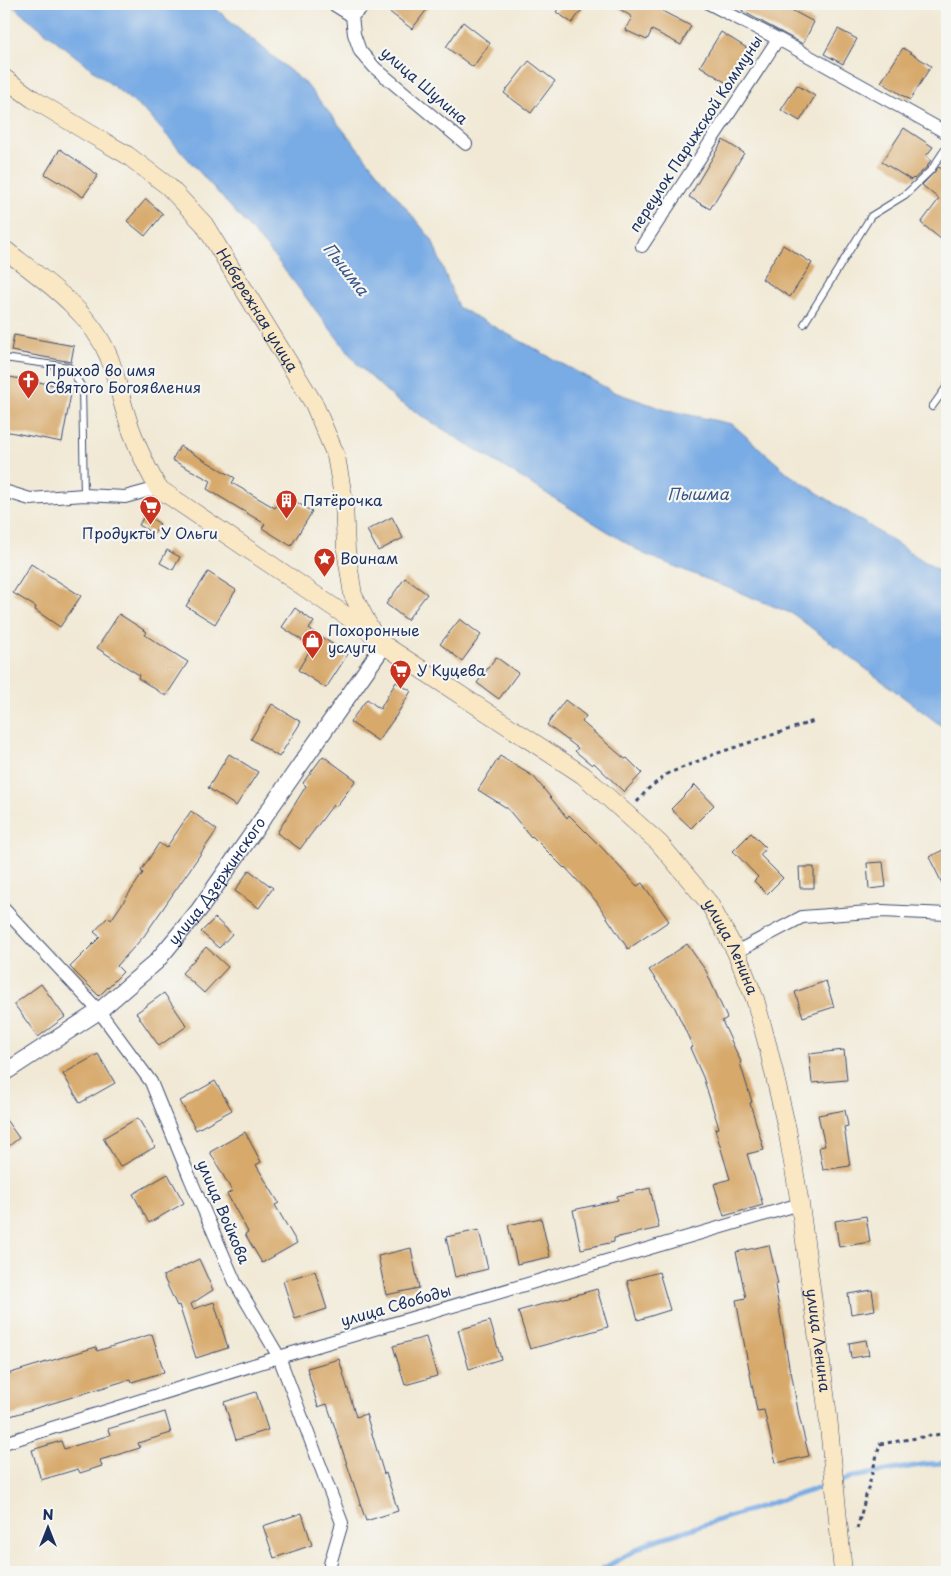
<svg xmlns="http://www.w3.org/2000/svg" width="951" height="1576" font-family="'Playpen Sans',sans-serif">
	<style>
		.water { fill: #79abe4; stroke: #4a6da1 }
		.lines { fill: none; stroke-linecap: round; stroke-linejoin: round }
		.stream { stroke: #79abe4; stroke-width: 5 }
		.building { fill: #d7a96b }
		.service-casing { stroke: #3b4b70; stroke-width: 8 }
		.minor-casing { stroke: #3b4b70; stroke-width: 14 }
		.tertiary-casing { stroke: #3b4b70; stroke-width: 18 }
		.secondary-casing { stroke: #3b4b70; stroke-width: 19 }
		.path { stroke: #3b4b70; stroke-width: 3; stroke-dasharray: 4 4; stroke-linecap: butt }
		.service { stroke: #fff; stroke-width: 6 }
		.minor { stroke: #fff; stroke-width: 12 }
		.tertiary { stroke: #fff; stroke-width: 16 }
		.secondary { stroke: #fae7c3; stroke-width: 18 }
		.labels { text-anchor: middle; stroke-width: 4.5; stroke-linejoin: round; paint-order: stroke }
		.street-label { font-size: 15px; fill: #1b2f5e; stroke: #f6f6f2 }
		.poi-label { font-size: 15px; fill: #1b2f5e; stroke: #f6f6f2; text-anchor: start }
		.water-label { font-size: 16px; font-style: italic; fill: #375486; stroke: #f6f6f2 }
	</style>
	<rect width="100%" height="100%" fill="#f6f6f2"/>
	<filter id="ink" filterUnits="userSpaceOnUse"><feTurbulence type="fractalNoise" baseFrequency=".02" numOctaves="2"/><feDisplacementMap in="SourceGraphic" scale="10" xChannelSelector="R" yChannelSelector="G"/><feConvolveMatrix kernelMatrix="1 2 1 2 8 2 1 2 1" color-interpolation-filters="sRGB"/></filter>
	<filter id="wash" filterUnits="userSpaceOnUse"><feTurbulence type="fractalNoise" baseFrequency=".0096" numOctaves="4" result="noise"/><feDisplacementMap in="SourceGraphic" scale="20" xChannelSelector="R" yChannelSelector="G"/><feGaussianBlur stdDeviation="1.12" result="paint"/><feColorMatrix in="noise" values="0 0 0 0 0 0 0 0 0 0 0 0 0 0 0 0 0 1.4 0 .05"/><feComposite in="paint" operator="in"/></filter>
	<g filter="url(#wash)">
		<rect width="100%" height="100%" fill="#f1e9d5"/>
		<path class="water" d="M10,4H210L306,84L432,240L458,307L614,392L666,410L732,424L790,475L947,576V730L793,614L644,554L396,400L358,365L270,251L147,113Z"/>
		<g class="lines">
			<path class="stream" d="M597,1572L650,1542L853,1477L926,1464L947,1463"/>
		</g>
		<g id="blocks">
			<path class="building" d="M379,4H431L412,29Z
				M562,4H586L572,23L556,12Z
				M612,4H655L663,8L662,11L691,26L681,45L652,30L647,40L625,30L632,17Z
				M745,4H780L814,22L803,44L742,11Z
				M463,22L490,43L473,67L446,47Z
				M838,29L857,39L843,64L824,54Z
				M721,32L750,50L728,84L700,66Z
				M903,48L931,66L910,100L881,82Z
				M529,61L555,81L531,113L504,93Z
				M797,85L815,96L800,121L781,110Z
				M904,128L933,147L926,156L931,160L927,167L914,179L913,178L911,180L882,162Z
				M723,140L744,153L710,209L689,197Z
				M60,149L98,175L83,197L59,181L58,182L45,174Z
				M939,167L947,173V244L921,223L939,199L922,185Z
				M146,199L163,214L145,236L127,221Z
				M783,245L812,263L790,297L762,279Z
				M14,335L74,346L71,362L11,351Z
				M4,376L72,388L62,442L4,431Z
				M180,446L235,478L232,483L275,508L284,494L312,512L291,546L262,528L265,524L207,489L211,481L172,460Z
				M145,514L160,524L154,534L139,525Z
				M392,517L403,538L378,551L367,530Z
				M167,550L180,557L173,570L160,563Z
				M31,564L81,596L60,627L35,610L36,607L13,593Z
				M208,572L236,590L215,624L186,606Z
				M405,578L427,594L407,620L386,604Z
				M295,608L314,622L309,629L348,654L326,688L298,670L312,647L282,627Z
				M119,614L147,632L145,635L188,662L166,696L138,678L139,675L97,648Z
				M460,619L481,635L462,661L440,644Z
				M496,657L518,673L499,699L477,683Z
				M396,682L411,691L396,716L378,741L350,722L367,699L380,709Z
				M565,700L586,716L582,722L625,759L627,758L642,773L624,792L594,763L592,765L575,751L578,748L547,725Z
				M272,704L301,722L279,757L251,739Z
				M229,754L258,772L236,806L208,788Z
				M323,756L356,780L336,807L333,805L300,849L277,833L306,786L303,783Z
				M500,756L534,777L567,818L569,815L605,851L637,886L642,883L669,921L628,949L596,901L565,867L564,868L532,836L531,837L507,808L478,790Z
				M695,785L714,805L691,828L671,809Z
				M191,811L217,830L144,936L117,966L123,972L99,996L70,967L100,937L94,932L108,917L111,920L143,873L141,871L159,843L166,848Z
				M751,833L766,848L760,855L783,878L767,894L754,881L758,877L733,851Z
				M947,848V893L929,857Z
				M883,862L886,887L869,889L867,863Z
				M799,867H814V888H800Z
				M249,870L273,888L259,908L235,891Z
				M215,918L232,934L219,948L201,932Z
				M687,944L706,971L727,1018L722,1021L741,1062L740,1063L752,1102L750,1103L764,1150L747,1154L763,1205L724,1216L714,1184L730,1179L715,1129L719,1128L703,1077L690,1048L693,1047L675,1008L649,970Z
				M206,947L228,967L204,993L182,973Z
				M826,981L834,1007L803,1017L795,992Z
				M41,984L65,1017L38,1037L14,1004Z
				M164,993L187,1026L159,1046L136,1013Z
				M844,1050L847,1080L812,1083L809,1054Z
				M98,1054L115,1083L80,1103L63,1074Z
				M215,1081L232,1110L196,1130L180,1101Z
				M845,1110L848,1126L844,1127L850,1166L823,1170L819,1147L825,1146L818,1115Z
				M4,1117L19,1138L4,1150Z
				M138,1118L155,1147L120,1167L103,1138Z
				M245,1132L261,1162L256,1165L279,1203L275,1205L297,1243L262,1263L245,1234L248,1232L227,1194L232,1191L210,1152Z
				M168,1174L184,1203L149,1223L133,1194Z
				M650,1188L659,1228L614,1238V1242L581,1249L573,1210L618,1200L617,1196Z
				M866,1216L870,1242L839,1247L835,1221Z
				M541,1218L550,1257L517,1264L508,1225Z
				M479,1230L488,1269L455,1277L446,1237Z
				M769,1245L778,1284L775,1285L790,1372L791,1371L799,1416L809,1456L776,1463L764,1410L757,1411L736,1300L746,1298L736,1252Z
				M411,1248L419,1288L386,1295L378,1256Z
				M199,1259L213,1290L191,1304L193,1309L214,1302L228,1348L196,1358L179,1305L177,1306L163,1276Z
				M315,1271L327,1309L295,1319L283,1281Z
				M659,1272L670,1310L638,1320L627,1281Z
				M597,1289L608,1327L530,1349L518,1311Z
				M872,1290L875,1310L851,1314L848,1294Z
				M490,1321L501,1359L469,1369L458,1330Z
				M152,1334L164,1372L132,1382L131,1379L4,1418V1375L96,1347L97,1351Z
				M426,1337L437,1376L405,1385L393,1346Z
				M866,1340L869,1355L851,1358L849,1343Z
				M339,1359L356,1417L366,1414L384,1474L386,1473L398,1511L366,1521L327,1404L318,1407L307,1368Z
				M256,1392L268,1430L236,1440L224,1402Z
				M165,1412L171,1433L138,1443L140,1448L100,1460L102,1466L80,1473L78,1469L41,1480L32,1450L61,1441L64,1449L110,1435L108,1429Z
				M302,1513L312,1545L274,1558L263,1526Z"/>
		</g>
	</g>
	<g filter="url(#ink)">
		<use href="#blocks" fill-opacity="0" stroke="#3b4b70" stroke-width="1"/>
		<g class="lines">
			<defs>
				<path id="service" d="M804,324L871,216L905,195L931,170L947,146
					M4,358L69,367L82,387L84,495
					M932,407L947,386"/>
				<path id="minor" d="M333,4L352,16L354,34L360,51L375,68L466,144
					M710,4L778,39L947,133
					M352,16L366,4
					M642,246L778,39
					M4,491L30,499L84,495L125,497L158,488
					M4,909L99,1011L151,1082L190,1178L235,1282L279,1357L342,1523L330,1564
					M736,952L802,917L882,911L947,914
					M4,1443L279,1357L800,1204"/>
				<g id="tertiary">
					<path id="s1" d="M4,1073L99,1011L156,962L199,910L384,645"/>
				</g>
				<g id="secondary">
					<path id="s2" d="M4,78L33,99L89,133L127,155L168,186L204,224L314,404L336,456L344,502L346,550L353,595L372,632"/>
					<path id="s3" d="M4,249C42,279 90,310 109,357C115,373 119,391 124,408C132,436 144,463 158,488L373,634L384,645L583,775L659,843L709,903L736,952L755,999L768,1047L787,1129L800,1204L828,1416L843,1572"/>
				</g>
			</defs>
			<use href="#service" class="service-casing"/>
			<use href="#minor" class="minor-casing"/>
			<use href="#tertiary" class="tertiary-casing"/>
			<use href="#secondary" class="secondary-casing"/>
			<path class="path" d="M637,802L648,789L667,774L715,754L814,721
				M857,1529L880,1444L947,1433"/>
			<use href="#service" class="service"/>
			<use href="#minor" class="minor"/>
			<use href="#tertiary" class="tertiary"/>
			<use href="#secondary" class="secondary"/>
		</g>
	</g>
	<defs>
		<symbol id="church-pin" viewBox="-11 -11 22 30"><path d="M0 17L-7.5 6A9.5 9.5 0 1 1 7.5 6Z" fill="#c8321e" stroke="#f6f6f2"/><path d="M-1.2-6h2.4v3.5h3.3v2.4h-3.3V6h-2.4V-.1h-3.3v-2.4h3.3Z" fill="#fff"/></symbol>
		<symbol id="building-pin" viewBox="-11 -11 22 30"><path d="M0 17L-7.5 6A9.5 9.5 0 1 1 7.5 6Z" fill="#c8321e" stroke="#f6f6f2"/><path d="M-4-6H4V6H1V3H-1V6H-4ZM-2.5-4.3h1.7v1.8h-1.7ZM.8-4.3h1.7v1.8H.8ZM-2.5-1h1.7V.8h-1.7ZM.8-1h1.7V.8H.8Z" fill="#fff"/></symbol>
		<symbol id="supermarket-pin" viewBox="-11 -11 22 30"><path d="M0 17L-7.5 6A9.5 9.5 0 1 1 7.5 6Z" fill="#c8321e" stroke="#f6f6f2"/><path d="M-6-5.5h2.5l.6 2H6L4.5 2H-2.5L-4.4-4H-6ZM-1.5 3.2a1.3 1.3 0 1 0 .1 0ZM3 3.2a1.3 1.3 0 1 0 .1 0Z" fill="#fff"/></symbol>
		<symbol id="sight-pin" viewBox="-11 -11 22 30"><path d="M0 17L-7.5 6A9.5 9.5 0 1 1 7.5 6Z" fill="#c8321e" stroke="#f6f6f2"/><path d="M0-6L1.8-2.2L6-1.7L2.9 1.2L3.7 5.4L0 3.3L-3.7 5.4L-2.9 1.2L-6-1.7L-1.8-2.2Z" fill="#fff"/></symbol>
		<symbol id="shop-pin" viewBox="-11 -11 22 30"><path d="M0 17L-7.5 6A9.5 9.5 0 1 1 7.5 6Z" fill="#c8321e" stroke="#f6f6f2"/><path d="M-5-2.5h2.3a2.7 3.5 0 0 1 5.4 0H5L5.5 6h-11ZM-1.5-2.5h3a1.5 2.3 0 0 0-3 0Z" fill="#fff"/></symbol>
	</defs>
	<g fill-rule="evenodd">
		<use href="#church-pin" x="16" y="368" width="25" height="34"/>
		<use href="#building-pin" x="274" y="488" width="25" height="34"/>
		<use href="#supermarket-pin" x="138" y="494" width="25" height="34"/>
		<use href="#sight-pin" x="312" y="546" width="25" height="34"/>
		<use href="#shop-pin" x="300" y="628" width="25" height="34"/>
		<use href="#supermarket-pin" x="388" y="658" width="25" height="34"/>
	</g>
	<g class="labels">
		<g class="street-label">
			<text transform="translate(424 86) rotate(41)" y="5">улица Шулина</text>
			<text transform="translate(696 134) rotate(-57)" y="5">переулок Парижской Коммуны</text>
			<text dy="5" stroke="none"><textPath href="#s2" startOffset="350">Набережная улица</textPath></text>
			<text dy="5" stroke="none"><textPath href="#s1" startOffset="290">улица Дзержинского</textPath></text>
			<text dy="5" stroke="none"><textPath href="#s3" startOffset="1035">улица Ленина</textPath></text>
			<text transform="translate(223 1212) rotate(67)" y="5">улица Войкова</text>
			<text transform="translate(396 1306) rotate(-16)" y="5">улица Свободы</text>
			<text dy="5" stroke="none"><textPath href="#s3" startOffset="1440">улица Ленина</textPath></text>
		</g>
		<g class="poi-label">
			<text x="45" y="376">Приход во имя<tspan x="45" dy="17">Святого Богоявления</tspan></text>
			<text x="303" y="506">Пятёрочка</text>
			<text x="150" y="539" text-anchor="middle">Продукты У Ольги</text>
			<text x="340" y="564">Воинам</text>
			<text x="328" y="636">Похоронные<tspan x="328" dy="17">услуги</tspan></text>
			<text x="417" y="676">У Куцева</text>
		</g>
		<g class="water-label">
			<text transform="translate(346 269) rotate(52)" y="6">Пышма</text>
			<text x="698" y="500">Пышма</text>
		</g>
	</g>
	<rect width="951" height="1576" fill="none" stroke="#f6f6f2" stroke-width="20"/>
	<g transform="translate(48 1528)" stroke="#f6f6f2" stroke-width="4" paint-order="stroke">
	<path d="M0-4L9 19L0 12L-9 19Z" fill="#1b2f5e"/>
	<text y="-8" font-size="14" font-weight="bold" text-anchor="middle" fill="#1b2f5e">N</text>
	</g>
</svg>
